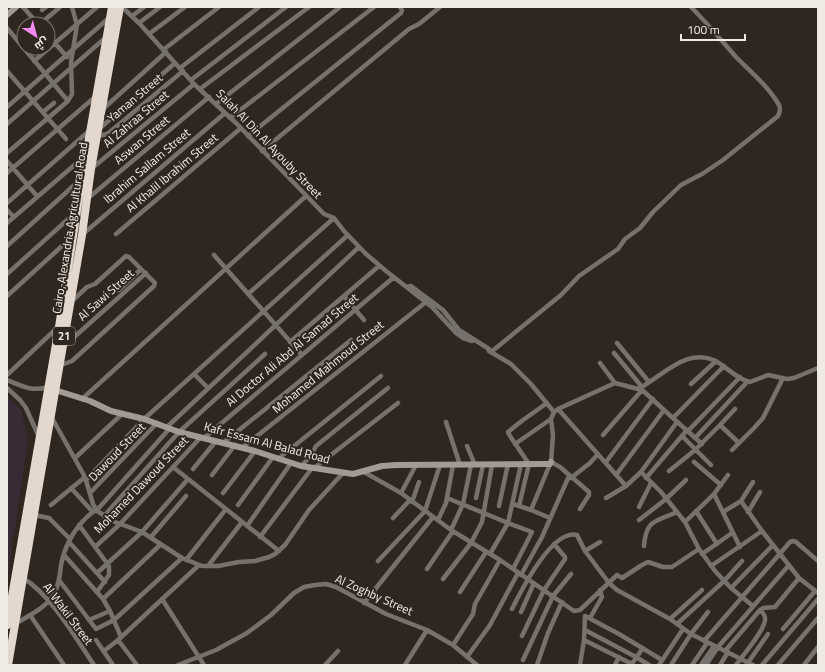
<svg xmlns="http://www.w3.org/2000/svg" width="825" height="672" font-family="Georgia,Cairo,serif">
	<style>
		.education { fill: #3a2a36 }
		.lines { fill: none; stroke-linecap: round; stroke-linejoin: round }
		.street { stroke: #76716d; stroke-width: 4.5 }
		.secondary { stroke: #a29a94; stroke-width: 6 }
		.highway { stroke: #e3d7ce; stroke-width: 8 }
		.labels { text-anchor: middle; stroke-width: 4; stroke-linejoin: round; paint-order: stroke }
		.shield { fill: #2f271f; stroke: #b6b0aa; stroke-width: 1 }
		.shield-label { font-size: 11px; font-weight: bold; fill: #f0eae5 }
		.street-label { font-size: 12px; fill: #f0eae5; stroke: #2f271f }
	</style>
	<rect width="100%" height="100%" fill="#2f271f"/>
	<path class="education" d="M7,396L21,410L28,439L14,535H12L11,548H9L12,549L7,587Z"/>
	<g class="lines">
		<path class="street" d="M23,7L38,24
			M122,7L139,23L194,84L237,124L324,214L334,218L344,231L366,254L386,271L432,307L456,333L463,338L472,341
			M42,10L46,7
			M132,16L144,7
			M139,23L160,7
			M40,24L60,7
			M7,28L68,101
			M149,34L185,7
			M48,35L67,57
			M163,50L219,7
			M34,61L97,7
			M180,68L259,7
			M7,71L66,139
			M191,80L286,7
			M200,89L309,7
			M216,104L340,7
			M7,107L110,17
			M103,109L166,52
			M43,112L54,103
			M230,118L374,7
			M7,124L105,38
			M99,129L175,63
			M98,136L107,134L111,131L183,71
			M248,136L401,13L402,10L400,7
			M262,151L409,29L419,24L440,7
			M7,153L68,101L72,94L71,62L77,25L72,7
			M7,161L37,196
			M91,169L194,84
			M7,173L96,96
			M87,199L209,97
			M7,203L89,131
			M7,210L14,217
			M7,223L86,155
			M83,234L225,113
			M116,234L241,128
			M7,246L81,179
			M214,255L302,355
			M7,274L76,212
			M407,287L411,286L443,310L459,330L489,349L491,352L561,295L579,276L618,249L625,239L640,228L653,212L681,185L702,174L723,160L778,116C780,112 781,109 779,105C768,86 751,72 736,57C721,40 707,23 691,7
			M248,294L334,218
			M7,296L73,236
			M344,296L364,320
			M99,302L111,291L119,290L141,269
			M290,342L379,266
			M617,343L649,382
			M63,347L146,273
			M489,351L511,364L531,384L554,412
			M614,353L642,387
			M600,363L615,383
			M59,364H64L72,361L154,286L155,283L129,257L126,256L95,284L87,287L71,302
			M194,374L208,388
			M7,375L58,327
			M7,380C21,386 33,392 48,387
			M691,384L716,361
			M7,388L20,400L26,408L39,437
			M82,399L306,196
			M558,409L626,486
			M735,409L720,425L739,443
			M664,410L702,444
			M52,418L85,477L93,504L97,511L115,522L142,532L182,558L202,566H218L239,562L255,561L269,557L275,554L285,545L309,510L343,473
			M673,418L724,366
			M446,422L460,465
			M167,427L359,247
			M688,431L740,377
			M603,435L642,390
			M682,436L711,465
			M204,438L394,277
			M695,438L747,382
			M223,443L351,340
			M515,444L551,419
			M467,446L475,465
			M243,447L426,302
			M732,450L754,428L763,418L783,378
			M75,458L122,414
			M278,459L381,376
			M606,462L653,399
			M694,462L721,485
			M301,466L310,457L316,446L388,388
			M173,467L279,551
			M314,468L398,403
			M193,469L216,441
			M669,471L695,450L720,425
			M364,472L401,493L451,530L500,560L574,611L580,610L617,575L622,578L642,565L648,562L663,567H672L699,549
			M641,472L661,492L685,522L699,549L715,571L731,588L753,606
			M212,475L235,445
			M616,475L664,410L640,388
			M571,478L590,463L598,454
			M646,478L687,430
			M86,480L144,419L348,235
			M71,488L92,511
			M90,493L157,423
			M223,493L255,451
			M401,493L416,465
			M714,494L740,547
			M447,498L508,523L532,532L513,569
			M476,498L483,465
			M606,498L626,486L641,472L677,422
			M741,501L762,531L799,578L818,593
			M412,502L419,482
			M513,504L531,510L550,518
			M51,505L85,477
			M238,505L273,457
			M499,506L508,464
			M519,506L529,464L510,436L508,432L523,420L547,403
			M639,507L651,483
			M580,509L589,495V492L560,467L551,462L553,435L551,419L554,412L558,409L615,383L638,389C663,376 689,344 719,363C728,369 739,380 750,382L768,375L787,379L794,378L818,368
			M531,510L550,464
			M696,511L717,544
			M723,512L741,501L753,482
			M748,512L760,492
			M34,515L49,518L70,539
			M104,516L179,432L265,354
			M393,518L410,500
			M438,520L446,503L453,465
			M639,520L666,499L686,480
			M685,522L714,494L728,475
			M79,525L109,566V575L97,592
			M247,526L291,463
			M451,530L463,504L471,465
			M151,537L186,496
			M260,537L312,468
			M69,542L105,582
			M644,546C646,519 656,522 677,512
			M95,547L120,524L201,437
			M585,551L600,542
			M490,554L508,523L521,464
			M702,554L732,533
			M64,555L103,599L110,611L121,637
			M186,560L226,509
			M378,561L425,511L440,465
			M208,566L242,522
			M711,566L762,531
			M427,569L453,531
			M97,573L142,532L188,479
			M521,575L542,537L569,476
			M23,578C51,595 75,637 94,665
			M443,579L471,543L482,522L492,465
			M59,580L96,629L114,620L182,558
			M731,588L773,545
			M460,592L486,552
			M103,599L161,544
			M162,599L204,665
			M364,603L433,517
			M512,609C521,591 552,529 577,535L585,551L609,583L617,590L670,619L691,634L753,665
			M521,612L534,583
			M30,615L64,665
			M590,618L602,597L600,590
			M670,619L702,590
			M89,620L110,611
			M15,624C28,616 46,608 54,594C59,585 60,575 61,565C64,549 72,533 83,521C87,517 91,512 97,510L170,428
			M677,624L724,581L742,561
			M783,629L815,591
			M585,630L636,657L649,665
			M522,636L544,590L565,559V557L554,544
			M96,640L113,665
			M118,640L137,665
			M584,640L632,664
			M704,641L790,542L793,541L796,542L818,561
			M453,645L473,614L475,604L500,560
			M104,651L118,640L199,565
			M725,651L760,610L763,608L775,607L799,578
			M467,657L490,625L518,573
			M523,660L553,596L571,574
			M747,664L768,634
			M178,665L216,650L247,633L271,615L294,593L304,587L315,585L326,584L336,587L386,614L427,630L453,645L477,665
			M325,665L338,651
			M405,665L427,630
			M537,665L548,633L562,602
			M580,665L584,640L585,616L619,634L662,660
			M615,665L619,657
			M631,665L643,648
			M659,665L683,629
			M671,665L691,634L708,612
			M692,665L707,643
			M701,665L714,646
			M706,665L718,647L789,565
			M720,665L728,652
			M736,665C742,656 767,628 765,618C765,616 762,612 760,610
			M762,665L818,599
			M778,665L818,618
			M804,665L818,647"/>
		<path class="secondary" d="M7,15L16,7
			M55,390L90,401L111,411L144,419L179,432L255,451L301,466L353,474L382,466L396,465L544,464H550L551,462"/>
		<path class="highway" d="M7,625L59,327L82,178L112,7
			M8,665L82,235L91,169L120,7"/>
	</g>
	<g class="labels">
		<rect class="shield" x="53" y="327" width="22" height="18" rx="3"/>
		<g class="shield-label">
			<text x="64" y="340">21</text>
		</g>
		<g class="street-label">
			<text transform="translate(135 98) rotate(-40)" y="4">Yaman Street</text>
			<text transform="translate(136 119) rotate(-40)" y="4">Al Zahraa Street</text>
			<text transform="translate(142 140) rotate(-40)" y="4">Aswan Street</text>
			<text transform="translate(269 144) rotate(46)" y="4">Salah Al Din Al Ayouby Street</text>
			<text transform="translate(147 166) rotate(-40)" y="4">Ibrahim Sallam Street</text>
			<text transform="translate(172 173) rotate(-40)" y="4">Al Khalil Ibrahim Street</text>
			<text transform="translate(70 228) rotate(-81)" y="4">Cairo, Alexandria Agricultural Road</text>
			<text transform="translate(106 295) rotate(-42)" y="4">Al Sawi Street</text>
			<text transform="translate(292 350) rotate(-40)" y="4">Al Doctor Ali Abd Al Samad Street</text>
			<text transform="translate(328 367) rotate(-39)" y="4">Mohamed Mahmoud Street</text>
			<text transform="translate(267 443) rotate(15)" y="4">Kafr Essam Al Balad Road</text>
			<text transform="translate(117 452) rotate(-46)" y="4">Dawoud Street</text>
			<text transform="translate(141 485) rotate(-46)" y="4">Mohamed Dawoud Street</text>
			<text transform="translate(374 595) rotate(24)" y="4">Al Zoghby Street</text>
			<text transform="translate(68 614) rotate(53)" y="4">Al Wakil Street</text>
		</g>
	</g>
	<rect width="825" height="672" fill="none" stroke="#f0eae5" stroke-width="16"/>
	<g transform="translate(36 36) rotate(144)"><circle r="19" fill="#2f271f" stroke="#7c756e"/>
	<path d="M0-3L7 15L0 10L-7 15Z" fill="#f489f0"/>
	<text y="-6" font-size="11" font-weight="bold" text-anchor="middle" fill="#f0eae5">ش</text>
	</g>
	<path d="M681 34v6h64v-6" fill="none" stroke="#f0eae5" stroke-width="2"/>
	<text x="687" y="34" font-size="12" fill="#f0eae5" stroke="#2f271f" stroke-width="3" paint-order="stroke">100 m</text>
</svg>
